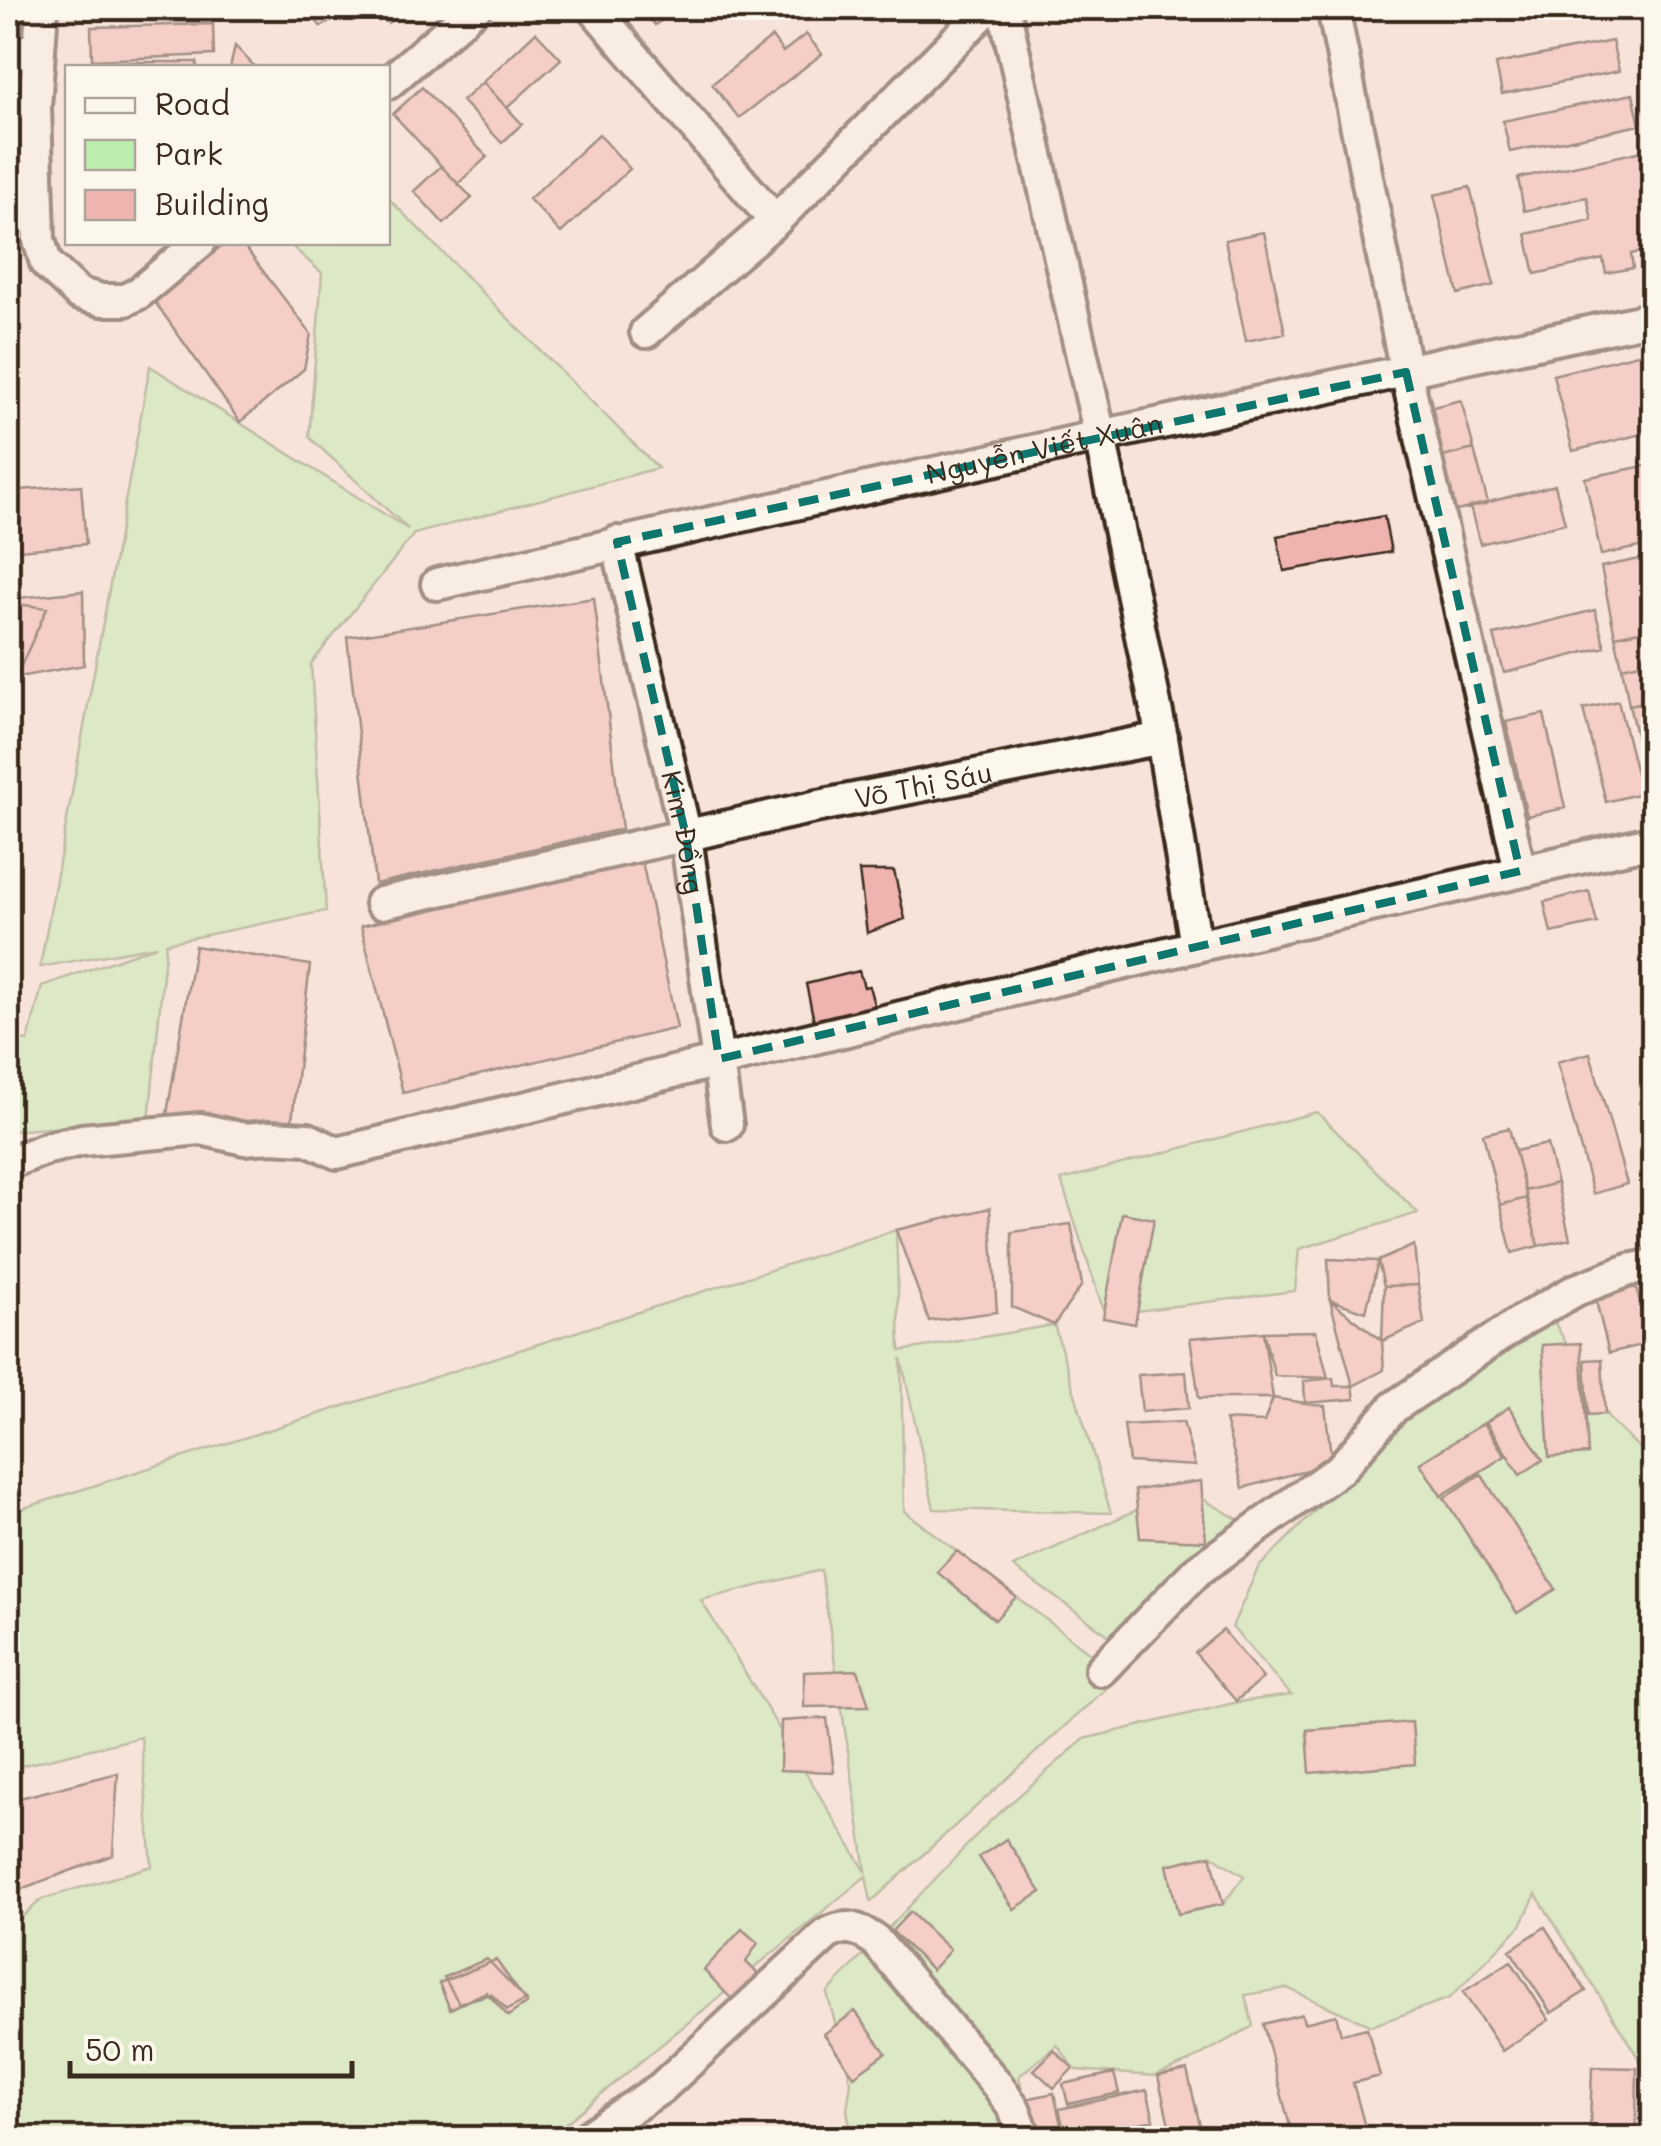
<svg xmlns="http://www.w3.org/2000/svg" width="1661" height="2146" font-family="Mali,sans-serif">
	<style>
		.green { fill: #bbedad; stroke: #7b8c66; stroke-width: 2.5; fill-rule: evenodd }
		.building { fill: #efb4af; stroke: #3b2a1e; stroke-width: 2.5 }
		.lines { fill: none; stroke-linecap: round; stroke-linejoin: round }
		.street-casing { stroke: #3b2a1e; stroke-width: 38 }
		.street { stroke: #fbf7ec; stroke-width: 30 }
		.marked { fill: none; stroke: #0f766e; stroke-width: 8; stroke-dasharray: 20 12; stroke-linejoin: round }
		.labels { text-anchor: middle; stroke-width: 10; stroke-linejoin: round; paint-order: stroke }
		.street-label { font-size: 28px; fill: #3b2a1e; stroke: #fbf7ec }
	</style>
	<rect width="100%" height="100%" fill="#f7e3da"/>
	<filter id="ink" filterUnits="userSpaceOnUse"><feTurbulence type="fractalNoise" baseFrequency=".01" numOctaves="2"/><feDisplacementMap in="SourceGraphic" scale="20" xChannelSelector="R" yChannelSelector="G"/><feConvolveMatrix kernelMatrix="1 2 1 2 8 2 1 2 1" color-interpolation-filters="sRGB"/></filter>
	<g filter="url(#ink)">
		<path class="green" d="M388,198L658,468L414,534L311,664L326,911L166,943L149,1121L8,1131V1039L28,1041L42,986L156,946L40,967L150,366L408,529L309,437L322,273L288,243L388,242Z
			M1317,1112L1418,1213L1299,1249L1295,1291L1105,1315L1061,1180Z
			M896,1230L900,1351L1054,1325L1111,1513L934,1509L901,1358L904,1511L1120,1676L871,1902L866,1876L548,2138H393L392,2135L383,2138H28L8,2113V1929L42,1899L152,1866L141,1737L8,1769V1513ZM821,1570L866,1871V1872L701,1600Z
			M1536,1290L1610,1420L1653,1461V2138L1647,2120L1649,2075L1536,1894L1521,1925L1450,1998L1371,2026L1287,1988L1245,1995L1253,2026L1186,2063L1155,2076L1076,2070L1057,2045L1019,2076L1033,2138H852L847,2110L851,2082L827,1993L991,1820L1084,1739L1238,1702L1291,1695L1232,1627L1258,1568ZM1211,1855L1244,1876L1223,1904L1179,1914L1168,1865Z
			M1184,1488L1239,1520L1139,1657L1013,1567Z"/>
		<path class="building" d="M78,8H213V22L77,20Z
			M307,8H350L321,27Z
			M367,8H402L388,23Z
			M641,8H678L655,25Z
			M865,8H893L879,22Z
			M213,24L214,55L92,60L91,27Z
			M536,32L561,59L507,108L483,82Z
			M806,34L822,54L739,118L712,84L772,37L783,52Z
			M1612,41L1619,71L1502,94L1496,64Z
			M235,46L256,68H230Z
			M101,62H197V68H101Z
			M483,82L522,124L502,143L462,101Z
			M422,87L487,157L458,184L393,114Z
			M1633,94L1640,125L1510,152L1503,121Z
			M599,134L630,169L561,233L529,199Z
			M1652,149L1654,180L1647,182L1651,206L1646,208L1654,249L1631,254L1633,268L1606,273L1603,259L1535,274L1526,234L1592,220L1587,197L1524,211L1518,178Z
			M441,166L472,198L444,224L414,191Z
			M1470,187L1494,285L1458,294L1434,195Z
			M1264,232L1285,333L1246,341L1225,240Z
			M229,242H241L311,334L304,369L240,422L148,292Z
			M1654,350V431L1573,451L1553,375Z
			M1461,400L1474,449L1439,458L1425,409Z
			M1474,449L1488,503L1453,512L1439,458Z
			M1654,464V544L1601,555L1585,478Z
			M81,485L86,544L8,551V491Z
			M1555,485L1565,523L1480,544L1470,507Z
			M1384,516L1391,552L1284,571L1277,536Z
			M1654,556V628L1615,636L1601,567Z
			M83,591L84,665L8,679V599Z
			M594,598L622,829L375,884L347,637Z
			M8,603L47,608L15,679L8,681Z
			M1595,610L1605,647L1504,673L1494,635Z
			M1654,628V660L1622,667L1615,636Z
			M1654,660V700L1629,705L1622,667Z
			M1654,700V740L1638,743L1629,705Z
			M1618,701L1641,793L1606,802L1583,709Z
			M1544,714L1565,808L1527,816L1506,722Z
			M1654,740V792L1648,793L1638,743Z
			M642,861L677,1028L403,1093L361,926Z
			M859,871H894L905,919L867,933Z
			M1589,891L1597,923L1551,933L1544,902Z
			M195,946L310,965L291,1129L165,1126Z
			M8,947L14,948L19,1022L8,1020Z
			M859,971L864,987L869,986L876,1012L815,1026L806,984Z
			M1590,1053L1627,1184L1593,1194L1557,1062Z
			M1509,1128L1527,1198L1500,1205L1483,1134Z
			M1547,1144L1557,1183L1525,1191L1515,1151Z
			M1557,1183L1570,1239L1538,1246L1525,1191Z
			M1527,1198L1538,1246L1512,1253L1500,1205Z
			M990,1208L997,1312L929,1321L896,1230Z
			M1122,1213L1154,1219L1135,1324L1103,1318Z
			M1071,1224L1082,1285L1054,1325L1012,1307V1232Z
			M1414,1245L1418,1285L1384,1286L1378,1261Z
			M1328,1259L1378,1261L1366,1312L1330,1300Z
			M1418,1285L1424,1323L1382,1341L1384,1286Z
			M1636,1287L1650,1343L1609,1353L1595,1297Z
			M1330,1300L1382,1341L1384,1370L1353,1386Z
			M1316,1331L1328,1378L1275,1376L1263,1332Z
			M1263,1332L1273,1398H1199L1190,1338Z
			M1581,1343L1588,1454L1549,1457L1542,1345Z
			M1602,1359L1605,1414L1588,1415L1585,1360Z
			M1186,1372L1189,1408L1142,1412L1138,1375Z
			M1333,1378L1334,1386H1353L1355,1399L1305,1403L1304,1381Z
			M1273,1398L1325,1406L1332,1463L1243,1488L1225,1420L1264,1422Z
			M1509,1407L1543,1460L1520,1475L1486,1422Z
			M1183,1422L1195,1466L1129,1462L1124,1425Z
			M1484,1423L1505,1456L1441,1496L1420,1463Z
			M1481,1474L1556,1589L1517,1613L1444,1498Z
			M1201,1481L1206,1541L1140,1538L1135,1490Z
			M957,1551L1016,1597L995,1620L937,1572Z
			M1223,1630L1263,1678L1236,1701L1195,1653Z
			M858,1670L869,1706L804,1707V1672Z
			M827,1718L834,1772L780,1770L781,1721Z
			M1412,1722L1415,1764L1310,1773L1307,1730Z
			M118,1773L113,1855L13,1892L8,1801Z
			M1006,1839L1041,1892L1014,1909L979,1857Z
			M1211,1855L1223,1904L1178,1914L1167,1865Z
			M910,1912L950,1950L932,1970L892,1931Z
			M1545,1927L1586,1991L1551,2013L1510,1950Z
			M742,1929L758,1943L746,1962L765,1981L741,2009L704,1970Z
			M487,1959L526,2000L507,2010L491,1994L459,2003L444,1977Z
			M496,1960L527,2003L508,2016L486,1992L450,2009L439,1983Z
			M1511,1961L1549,2020L1502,2051L1463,1992Z
			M855,2011L886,2053L854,2076L824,2034Z
			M1302,2014L1304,2023L1336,2015L1341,2034L1367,2028L1380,2076L1353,2083L1368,2138H1293L1263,2024Z
			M1054,2050L1073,2068L1054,2088L1034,2070Z
			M1592,2067L1637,2068L1636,2128L1590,2126Z
			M1187,2070L1203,2138H1172L1158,2076Z
			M1114,2073L1119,2093L1068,2104L1063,2084Z
			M1147,2090L1154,2120L1066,2138L1059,2109Z
			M1054,2093L1064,2138H1034L1026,2099Z"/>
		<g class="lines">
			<defs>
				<g id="street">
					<path d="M42,8L35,107L39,240L46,263L79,294L102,300H125L139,293L200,242"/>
					<path d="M593,8L775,221"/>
					<path d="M1004,8L1100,436L1162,738L1196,946"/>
					<path d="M1333,8L1406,372L1520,871"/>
					<path d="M8,56L39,47"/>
					<path d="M388,83L475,8"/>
					<path d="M646,332L775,221L988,8"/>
					<path id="s1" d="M617,542L686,836L727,1125"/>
					<path id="s2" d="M437,584L1100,436L1654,318"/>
					<path id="s3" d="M381,903L814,807L1162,738"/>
					<path d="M8,1163L48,1148L82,1140L201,1129L244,1139L270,1137L308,1139L337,1153L1196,946L1654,841"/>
					<path d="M1101,1670L1197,1571L1341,1468L1394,1407L1523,1320L1576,1290L1629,1270L1654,1265"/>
					<path d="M586,2138L661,2088L827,1934C848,1923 856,1928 875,1940L998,2086L1014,2109L1025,2138"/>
				</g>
			</defs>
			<use href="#street" class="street-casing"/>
			<use href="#street" class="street"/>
		</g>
	</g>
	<path d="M0 0H1661V2146H0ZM1406,372L1520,871L719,1059L686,836L617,542Z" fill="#f7e3da" fill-opacity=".55" fill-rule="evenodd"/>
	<path class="marked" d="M1406,372L1520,871L719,1059L686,836L617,542Z"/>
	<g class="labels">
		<g class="street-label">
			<text dy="10" stroke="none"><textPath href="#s2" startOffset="622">Nguyễn Viết Xuân</textPath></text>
			<text dy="10" stroke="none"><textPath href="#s3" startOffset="555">Võ Thị Sáu</textPath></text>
			<text dy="10" stroke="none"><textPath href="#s1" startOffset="298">Kim Đồng</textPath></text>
		</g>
	</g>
	<rect width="1661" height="2146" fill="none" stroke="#fbf7ec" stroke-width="40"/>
	<rect x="20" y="20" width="1621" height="2106" fill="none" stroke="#3b2a1e" stroke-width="4" filter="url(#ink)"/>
	<rect x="65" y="65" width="325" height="180" fill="#fbf7ec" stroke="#aea59a" stroke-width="2.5"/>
	<rect x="85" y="98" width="50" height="15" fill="#fbf7ec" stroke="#aea59a" stroke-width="2.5"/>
	<text x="155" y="115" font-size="30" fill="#3b2a1e">Road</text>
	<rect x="85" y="140" width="50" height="30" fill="#bbedad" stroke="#aea59a" stroke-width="2.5"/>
	<text x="155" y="165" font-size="30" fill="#3b2a1e">Park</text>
	<rect x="85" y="190" width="50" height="30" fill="#efb4af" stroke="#aea59a" stroke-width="2.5"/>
	<text x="155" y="215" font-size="30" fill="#3b2a1e">Building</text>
	<path d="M70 2061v15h282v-15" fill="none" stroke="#3b2a1e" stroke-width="5"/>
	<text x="85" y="2061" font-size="30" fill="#3b2a1e" stroke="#fbf7ec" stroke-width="8" paint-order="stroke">50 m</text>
</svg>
